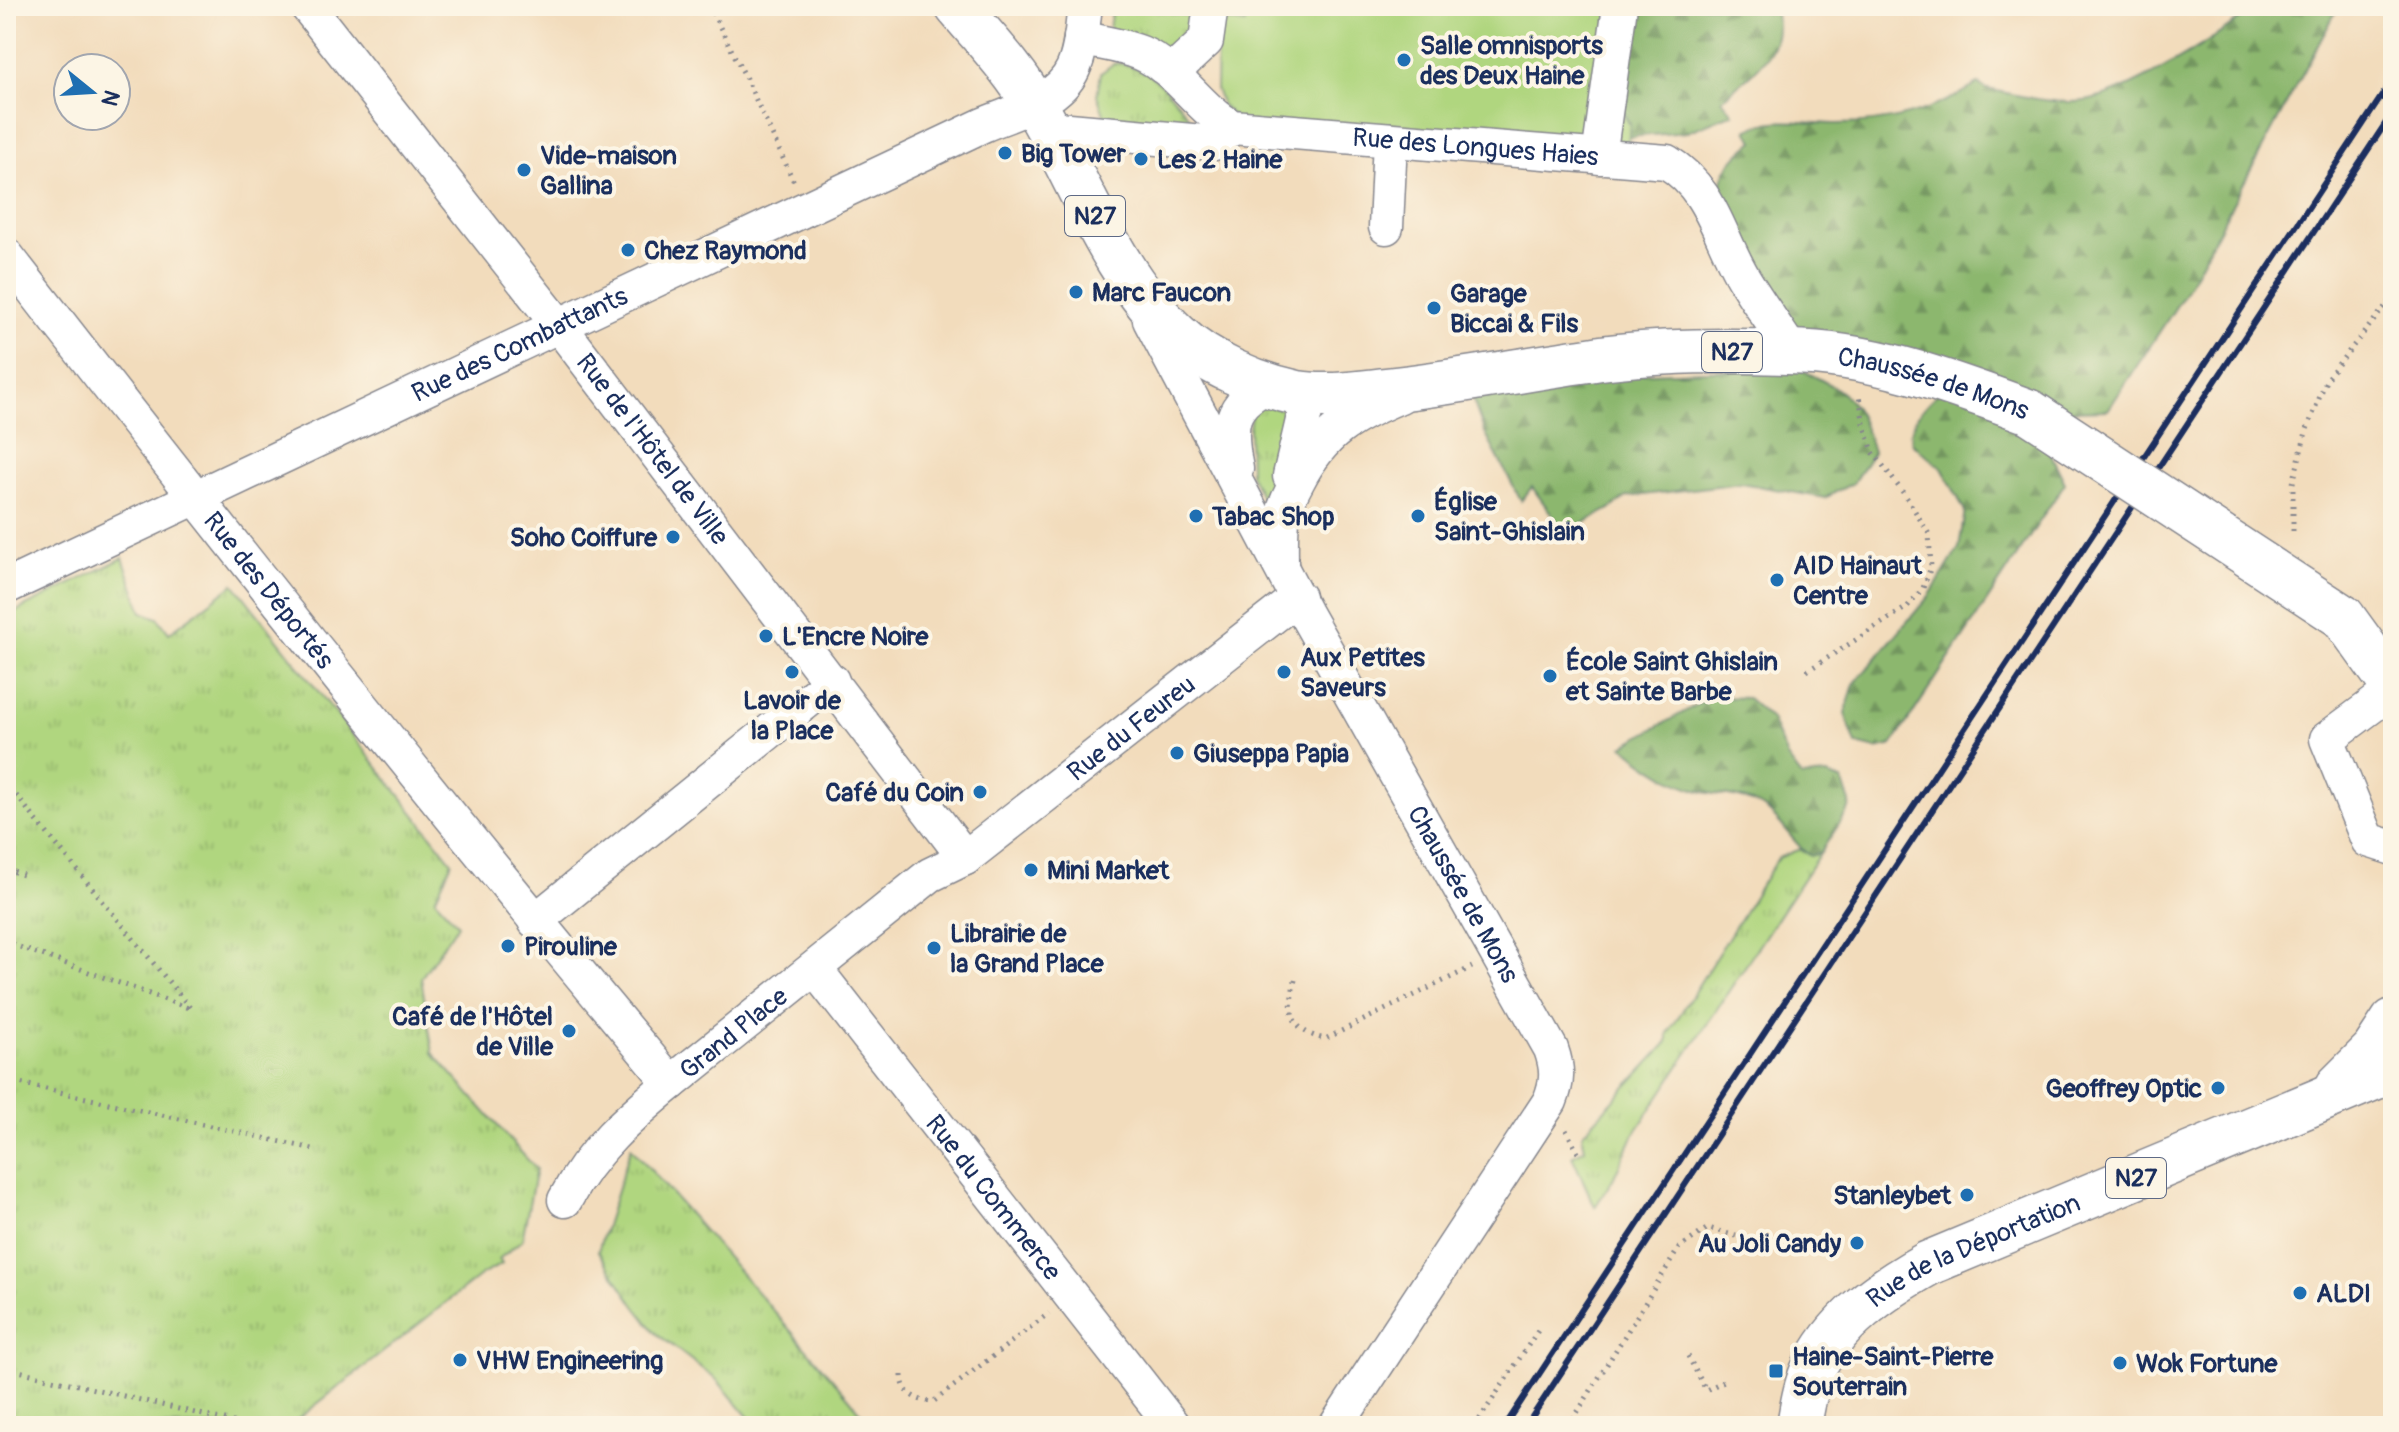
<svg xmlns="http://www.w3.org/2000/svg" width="2399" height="1432" font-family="Pangolin,sans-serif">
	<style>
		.grass { fill: url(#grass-tufts); stroke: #66826e; stroke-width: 2 }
		.forest { fill: url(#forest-firs); stroke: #547366; stroke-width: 2 }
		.pitch { fill: #b0d67f; stroke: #66826e; stroke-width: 2 }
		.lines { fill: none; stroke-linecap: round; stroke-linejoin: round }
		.minor-casing { stroke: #86868d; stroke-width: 37 }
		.major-casing { stroke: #86868d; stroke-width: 47 }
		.path { stroke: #86868d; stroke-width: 5; stroke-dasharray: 2 6; stroke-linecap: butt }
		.minor { stroke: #fff; stroke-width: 34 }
		.major { stroke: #fff; stroke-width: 44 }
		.rail { stroke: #1b2f5e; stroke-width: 6 }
		.major-bridge-casing { stroke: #86868d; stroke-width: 47; stroke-linecap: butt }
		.major-bridge { stroke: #fff; stroke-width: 44 }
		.poi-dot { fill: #1f6fb2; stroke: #fcf5e5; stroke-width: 3 }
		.labels { text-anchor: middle; stroke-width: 8; stroke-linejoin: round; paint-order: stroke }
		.shield { fill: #fcf5e5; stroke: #5e6a86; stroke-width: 2 }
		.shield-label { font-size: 24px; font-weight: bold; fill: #1b2f5e }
		.poi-label { font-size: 26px; font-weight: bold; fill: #1b2f5e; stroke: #fcf5e5; text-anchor: start }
		.street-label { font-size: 26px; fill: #1b2f5e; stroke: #fcf5e5 }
	</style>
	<defs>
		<pattern id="grass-tufts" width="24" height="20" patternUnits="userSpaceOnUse" patternTransform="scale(2)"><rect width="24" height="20" fill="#b0d67f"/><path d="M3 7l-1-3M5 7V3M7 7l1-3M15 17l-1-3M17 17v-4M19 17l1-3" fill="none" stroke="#97b870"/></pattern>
		<pattern id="forest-firs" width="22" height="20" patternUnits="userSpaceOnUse" patternTransform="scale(2)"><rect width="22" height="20" fill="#8cb76e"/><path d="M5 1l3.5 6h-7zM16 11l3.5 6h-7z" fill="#72955e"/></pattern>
	</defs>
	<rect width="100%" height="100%" fill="#fcf5e5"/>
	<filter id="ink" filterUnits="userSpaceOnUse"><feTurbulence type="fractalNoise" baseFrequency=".0125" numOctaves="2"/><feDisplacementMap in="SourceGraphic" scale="16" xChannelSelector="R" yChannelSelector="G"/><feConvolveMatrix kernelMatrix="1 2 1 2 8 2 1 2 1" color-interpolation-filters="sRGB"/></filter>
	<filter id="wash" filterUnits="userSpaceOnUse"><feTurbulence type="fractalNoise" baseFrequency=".006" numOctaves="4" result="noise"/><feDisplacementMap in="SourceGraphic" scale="32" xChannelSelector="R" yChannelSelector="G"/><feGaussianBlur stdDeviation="1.8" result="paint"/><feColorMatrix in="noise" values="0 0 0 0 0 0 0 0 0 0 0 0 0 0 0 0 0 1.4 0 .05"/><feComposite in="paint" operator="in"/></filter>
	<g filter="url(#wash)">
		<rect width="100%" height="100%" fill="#f2dcbc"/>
		<path class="grass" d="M1112,6H1172L1171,13L1209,18L1177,68L1109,30Z
			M1114,63C1154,65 1176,100 1198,129L1109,128L1097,95L1101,73Z
			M1258,404L1281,409L1286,424L1268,511L1250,474L1249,429L1251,414Z
			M123,558L142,612L158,618L169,633L234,584L452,862L435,899L458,924L421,978L433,1053L536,1169L522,1240L499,1259L502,1264L481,1275L289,1426H9L6,1421V616Z
			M1800,849L1810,856L1820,853L1633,1136L1613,1179L1595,1207L1572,1156L1585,1149L1582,1134L1668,1042V1033L1676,1021L1778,858Z
			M631,1147L849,1398L872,1426H756L718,1381L656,1333L635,1306L598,1251Z"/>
		<path class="forest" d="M1635,6H1774C1788,53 1753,71 1722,99L1733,113L1687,132L1629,137L1630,124L1619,107Z
			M2256,6H2339L2183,296L2108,410L2030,412L2065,483L1892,745L1876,749L1856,744L1845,714L1854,684L1930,595L1959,548L1965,511L1942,468L1912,444C1906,418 1932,399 1950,382L1792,352L1720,204C1717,175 1732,158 1754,141L1747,130C1776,115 1807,124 1838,124C1891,124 1933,111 1978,84L1987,89C2019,95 2052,105 2084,101C2126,96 2224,34 2256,6Z
			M1798,368C1848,393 1856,397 1873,452L1853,483L1825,498L1741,483L1627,497L1610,509L1565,533L1532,487L1521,501L1485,433L1465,379Z
			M1711,697L1747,698L1771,719L1787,757L1802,777L1828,775L1842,781L1850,802L1849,809L1820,853L1810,856C1793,843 1784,824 1768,811C1749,795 1719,797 1697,790C1670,782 1644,764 1623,746Z"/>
		<path class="pitch" d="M1248,6H1635L1619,107L1630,125L1626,159L1246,128L1222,106L1216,89L1217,45L1209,18L1245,24Z"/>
	</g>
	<g filter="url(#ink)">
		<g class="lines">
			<defs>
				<g id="minor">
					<path id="s1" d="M307,6L560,327L965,858"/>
					<path id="s2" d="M1081,38C1100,43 1122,45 1141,53C1178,69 1198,108 1232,127L1667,162C1712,189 1718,236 1744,279C1759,304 1776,327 1792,352"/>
					<path d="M1162,66L1177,68L1206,41L1211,6"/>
					<path d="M1047,128L1214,143L1232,127"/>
					<path d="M1599,157L1620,6"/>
					<path d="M1386,227L1390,140"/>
					<path id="s3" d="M6,255C223,534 443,812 671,1083L930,875L965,858L1298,597"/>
					<path id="s4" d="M1150,320L1305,613L1551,1049C1558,1069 1558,1081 1550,1101L1336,1426"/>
					<path d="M1236,469C1228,427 1227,403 1271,385"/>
					<path d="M1290,476L1305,412L1299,393"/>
					<path d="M1281,564C1281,548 1280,530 1283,514C1286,502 1292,491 1298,480C1323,432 1352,416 1400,396"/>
					<path id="s5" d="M6,587L983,125C1013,112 1058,102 1073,69C1082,50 1082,26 1085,6"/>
					<path d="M2393,690L2327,739L2368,840L2393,848"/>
					<path d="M535,921L832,681"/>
					<path id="s6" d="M815,969L1173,1426"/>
					<path d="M565,1200C591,1150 629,1118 671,1083"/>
				</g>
				<g id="major">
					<path id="s7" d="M957,6C984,38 1015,70 1036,107C1081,183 1111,273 1177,335C1207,364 1256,384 1297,393C1326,398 1358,393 1387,390C1461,382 1535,367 1609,357C1668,350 1729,350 1788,352C1873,353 1952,383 2030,412"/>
					<path d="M2343,617L2393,686"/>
					<path d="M2338,1086L2374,1050L2393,1021"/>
					<path id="s8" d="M1799,1426C1802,1408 1805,1389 1812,1372C1834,1321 1883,1289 1929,1263L2393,1070"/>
				</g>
			</defs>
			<use href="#minor" class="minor-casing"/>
			<use href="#major" class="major-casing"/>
			<path class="path" d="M709,6L743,72L794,182
				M2293,531V483L2306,432L2327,378L2393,297
				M1807,671L1907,607L1923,588L1931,567L1929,534L1907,498L1873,452L1863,420L1859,396
				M6,783L191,1009L6,942
				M6,869L26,876
				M1295,980C1287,1012 1290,1031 1325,1039L1472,967
				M6,1080L313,1149
				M1566,1130L1578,1153
				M1688,1356L1706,1390L1724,1381
				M6,1368L250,1426
				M902,1375C902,1393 916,1401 933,1402L1049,1313
				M1475,1426L1541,1326
				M1569,1426L1679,1248L1708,1228L1736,1236"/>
			<use href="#minor" class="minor"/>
			<use href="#major" class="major"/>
			<path class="rail" d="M1505,1426L2393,79
				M1526,1426L2393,112"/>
			<defs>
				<path id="major-bridge" d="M2030,412L2343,617"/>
			</defs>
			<use href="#major-bridge" class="major-bridge-casing"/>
			<use href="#major-bridge" class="major-bridge"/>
		</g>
	</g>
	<g class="poi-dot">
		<circle cx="1404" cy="60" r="8"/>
		<circle cx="1005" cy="153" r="8"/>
		<circle cx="1141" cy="159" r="8"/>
		<circle cx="524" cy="170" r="8"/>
		<circle cx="628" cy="250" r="8"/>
		<circle cx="1076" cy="292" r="8"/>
		<circle cx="1434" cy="308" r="8"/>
		<circle cx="1196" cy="516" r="8"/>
		<circle cx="1418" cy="516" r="8"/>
		<circle cx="673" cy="537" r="8"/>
		<circle cx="1777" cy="580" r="8"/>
		<circle cx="766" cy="636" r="8"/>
		<circle cx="792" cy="672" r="8"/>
		<circle cx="1284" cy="672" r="8"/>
		<circle cx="1550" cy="676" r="8"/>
		<circle cx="1177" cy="753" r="8"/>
		<circle cx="980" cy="792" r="8"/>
		<circle cx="1031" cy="870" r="8"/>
		<circle cx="508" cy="946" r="8"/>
		<circle cx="934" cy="948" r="8"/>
		<circle cx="569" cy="1031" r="8"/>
		<circle cx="2218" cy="1088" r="8"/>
		<circle cx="1967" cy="1195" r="8"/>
		<circle cx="1857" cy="1243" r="8"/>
		<circle cx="2300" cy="1293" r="8"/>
		<circle cx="460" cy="1360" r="8"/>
		<circle cx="2120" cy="1363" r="8"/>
		<rect x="1768" y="1363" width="16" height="16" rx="4"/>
	</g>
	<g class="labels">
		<g class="shield">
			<rect x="1065" y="196" width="60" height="40" rx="6"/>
			<rect x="1702" y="332" width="60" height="40" rx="6"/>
			<rect x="2106" y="1158" width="60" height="40" rx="6"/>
		</g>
		<g class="shield-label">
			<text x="1095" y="224">N27</text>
			<text x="1732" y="360">N27</text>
			<text x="2136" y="1186">N27</text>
		</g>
		<g class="poi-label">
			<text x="1420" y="54">Salle omnisports<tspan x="1420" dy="30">des Deux Haine</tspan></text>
			<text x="1021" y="162">Big Tower</text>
			<text x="540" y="164">Vide-maison<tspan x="540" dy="30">Gallina</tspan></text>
			<text x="1157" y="168">Les 2 Haine</text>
			<text x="644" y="259">Chez Raymond</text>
			<text x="1092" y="301">Marc Faucon</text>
			<text x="1450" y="302">Garage<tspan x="1450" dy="30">Biccai &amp; Fils</tspan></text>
			<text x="1434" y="510">Église<tspan x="1434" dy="30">Saint-Ghislain</tspan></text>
			<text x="1212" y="525">Tabac Shop</text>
			<text x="657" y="546" text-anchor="end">Soho Coiffure</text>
			<text x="1793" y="574">AID Hainaut<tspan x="1793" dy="30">Centre</tspan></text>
			<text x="782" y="645">L'Encre Noire</text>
			<text x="1300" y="666">Aux Petites<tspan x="1300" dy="30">Saveurs</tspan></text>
			<text x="1566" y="670">École Saint Ghislain<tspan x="1566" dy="30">et Sainte Barbe</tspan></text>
			<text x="792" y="709" text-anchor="middle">Lavoir de<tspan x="792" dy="30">la Place</tspan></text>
			<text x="1193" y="762">Giuseppa Papia</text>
			<text x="964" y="801" text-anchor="end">Café du Coin</text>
			<text x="1047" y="879">Mini Market</text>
			<text x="950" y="942">Librairie de<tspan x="950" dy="30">la Grand Place</tspan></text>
			<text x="524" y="955">Pirouline</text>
			<text x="553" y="1025" text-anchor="end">Café de l'Hôtel<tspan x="553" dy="30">de Ville</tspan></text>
			<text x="2202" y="1097" text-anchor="end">Geoffrey Optic</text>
			<text x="1951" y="1204" text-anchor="end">Stanleybet</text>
			<text x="1841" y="1252" text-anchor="end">Au Joli Candy</text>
			<text x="2316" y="1302">ALDI</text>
			<text x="1792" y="1365">Haine-Saint-Pierre<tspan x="1792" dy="30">Souterrain</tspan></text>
			<text x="476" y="1369">VHW Engineering</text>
			<text x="2136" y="1372">Wok Fortune</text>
		</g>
		<g class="street-label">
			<text dy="9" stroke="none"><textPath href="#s2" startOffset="424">Rue des Longues Haies</textPath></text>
			<text dy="9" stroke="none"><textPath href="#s5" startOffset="568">Rue des Combattants</textPath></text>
			<text dy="9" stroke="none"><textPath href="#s7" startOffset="1176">Chaussée de Mons</textPath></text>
			<text dy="9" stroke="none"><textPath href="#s1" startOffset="562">Rue de l'Hôtel de Ville</textPath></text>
			<text dy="9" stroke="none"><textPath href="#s3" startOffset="426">Rue des Déportés</textPath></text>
			<text dy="9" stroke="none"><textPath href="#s3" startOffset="1644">Rue du Feureu</textPath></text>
			<text dy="9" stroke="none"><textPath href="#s4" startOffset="654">Chaussée de Mons</textPath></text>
			<text dy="9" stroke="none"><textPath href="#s3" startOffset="1142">Grand Place</textPath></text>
			<text dy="9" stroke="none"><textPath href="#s6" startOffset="290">Rue du Commerce</textPath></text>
			<text dy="9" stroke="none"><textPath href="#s8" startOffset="264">Rue de la Déportation</textPath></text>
		</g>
	</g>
	<rect width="2399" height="1432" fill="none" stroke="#fcf5e5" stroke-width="32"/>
	<g transform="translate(92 92) rotate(108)"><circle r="38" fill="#fcf5e5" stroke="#a2a6af" stroke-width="2"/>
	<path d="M0-6L14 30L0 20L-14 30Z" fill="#1f6fb2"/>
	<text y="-12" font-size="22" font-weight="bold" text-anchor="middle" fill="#1b2f5e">N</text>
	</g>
</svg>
